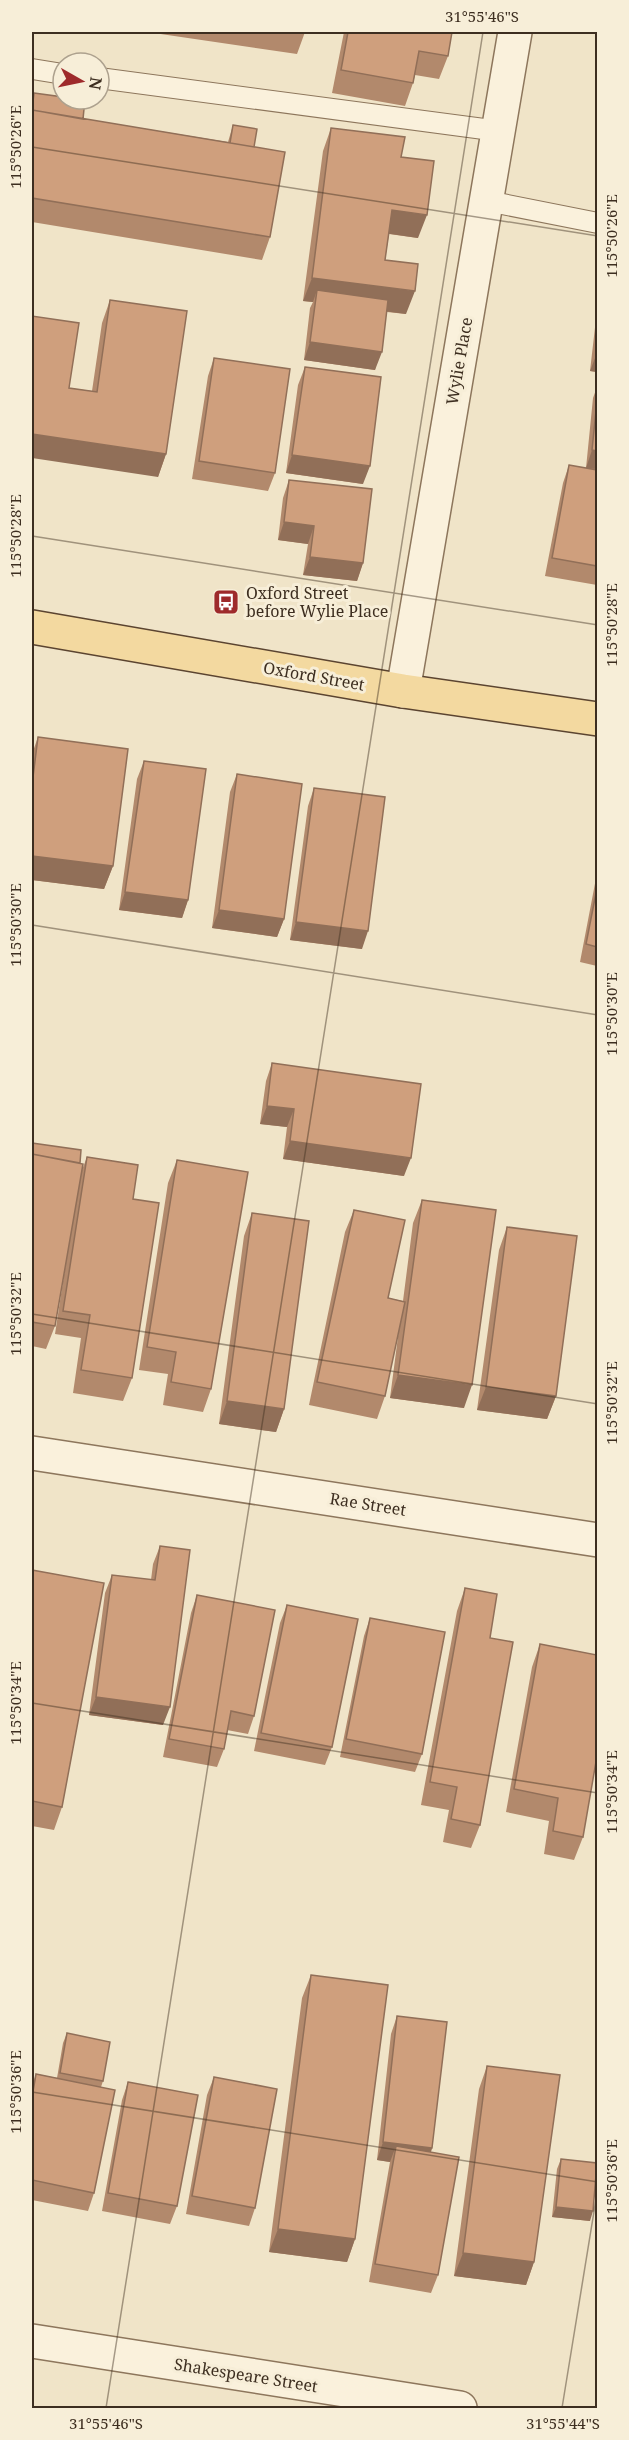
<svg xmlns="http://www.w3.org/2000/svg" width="629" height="2440" font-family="'Noto Serif',serif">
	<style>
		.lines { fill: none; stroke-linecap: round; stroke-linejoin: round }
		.lane-casing { stroke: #8d765c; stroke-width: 22 }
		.street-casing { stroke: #8d765c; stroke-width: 36 }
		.primary-casing { stroke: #5b4430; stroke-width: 36 }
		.lane { stroke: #faf1dc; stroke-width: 20 }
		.street { stroke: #faf1dc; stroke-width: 33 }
		.primary { stroke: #f3d9a0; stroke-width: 33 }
		.wall { fill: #b2896c }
		.shaded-wall { fill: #916f58 }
		.building { fill: #cf9f7d; stroke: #916f58; stroke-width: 1.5 }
		.ticks { fill: none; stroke: #3d2e20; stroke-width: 1.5; stroke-opacity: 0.45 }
		.labels { text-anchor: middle; stroke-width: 6; stroke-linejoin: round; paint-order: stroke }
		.street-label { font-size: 16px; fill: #3d2e20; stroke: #f7eed8 }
		.poi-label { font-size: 16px; fill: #3d2e20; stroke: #f7eed8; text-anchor: start }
		.neatline { fill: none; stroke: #3d2e20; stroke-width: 2 }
		.ticks-label { font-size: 15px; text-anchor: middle; fill: #3d2e20 }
	</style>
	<rect width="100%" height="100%" fill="#f0e4c8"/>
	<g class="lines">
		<defs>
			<path id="lane" d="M32,69L63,74
				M99,78L499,131
				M487,201L598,223"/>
			<path id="street" d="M403,691L515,32
				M32,1453L598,1540
				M32,2341L460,2408"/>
			<path id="primary" d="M32,627L403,691L598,719"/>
		</defs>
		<use href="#lane" class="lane-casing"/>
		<use href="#street" class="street-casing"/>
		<use href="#primary" class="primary-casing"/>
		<use href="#lane" class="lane"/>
		<use href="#street" class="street"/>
		<use href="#primary" class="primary"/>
	</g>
	<path class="wall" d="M147,32H305L297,54Z
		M344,32H452L448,56L439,79L415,75L413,83L405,106L332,93Z
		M34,93L83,119L228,142L233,125L254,147L270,237L262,260L32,222V102Z
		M331,128L401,157L418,238L389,234L385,260L406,314L387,312L375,370L304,360L310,308L313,302L303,301L323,151Z
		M110,300L166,454L158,477L69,388L92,391L102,323Z
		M597,310V372L590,371Z
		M214,358L275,473L268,491L192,479L208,376Z
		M305,367L363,484L286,473L298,385Z
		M597,387V469H590L597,470V585L545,576L563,483L569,465L586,468L593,398Z
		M289,480L363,563L357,581L303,575L308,544L278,540L283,498Z
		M38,737L113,866L104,889L32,880V754Z
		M144,761L188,900L182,918L119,910L137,779Z
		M237,774L284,919L277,937L212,928L230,792Z
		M314,788L362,949L290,940L308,806Z
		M597,873V966L580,962Z
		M272,1063L404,1176L283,1159L287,1127L260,1124L266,1081Z
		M32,1143L80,1163L82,1170L87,1157L133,1199L132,1378L123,1401L73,1393L81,1338L55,1334L67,1255L55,1326L46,1349L32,1346Z
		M177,1160L211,1389L203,1412L163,1405L168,1374L139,1370L168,1183Z
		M422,1200L464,1408L390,1398L399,1329L385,1396L377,1419L309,1405L345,1232L354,1210L388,1298L403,1301L413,1223Z
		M252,1213L284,1409L276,1432L219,1424L244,1236Z
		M507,1227L556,1396L547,1419L477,1410L499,1250Z
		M160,1546L163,1725L89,1715L105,1593L112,1575L151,1580L153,1564Z
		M32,1570L62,1807L54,1830L32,1826Z
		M465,1588L490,1638L480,1825L471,1848L443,1842L449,1810L421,1805L457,1611Z
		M197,1595L254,1716L248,1734L227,1730L224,1749L217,1767L163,1757L191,1613Z
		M287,1605L332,1747L325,1765L254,1751L280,1623Z
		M370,1618L422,1754L415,1772L340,1757L364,1636Z
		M540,1644L583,1837L574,1860L544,1854L549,1821L506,1812L532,1667Z
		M311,1975L355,2239L347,2262L269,2252L302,1998Z
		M397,2016L432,2148L431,2152L438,2275L431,2293L369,2282L390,2162L377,2160L391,2034Z
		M67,2033L103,2081L101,2087L94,2193L88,2211L32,2200V2086L36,2074L57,2078L63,2043Z
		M487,2066L534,2262L526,2285L454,2276L479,2089Z
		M214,2077L255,2208L249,2226L186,2214L207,2095Z
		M128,2082L177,2206L170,2224L102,2211L122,2100Z
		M561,2159L590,2221L552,2217L557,2169Z"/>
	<path class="shaded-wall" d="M392,210L427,215L418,238L384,233Z
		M312,278L415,291L406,314L315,302L317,290L313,302L303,301Z
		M310,342L382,352L375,370L304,360Z
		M597,353V372L590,371Z
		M32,434L166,454L158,477L32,458Z
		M592,450L597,451V469L586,468Z
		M292,455L370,466L363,484L286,473Z
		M284,522L314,526L308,544L278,540Z
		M310,557L363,563L357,581L303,575Z
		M32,856L113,866L104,889L32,880Z
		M125,892L188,900L182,918L119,910Z
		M219,910L284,919L277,937L212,928Z
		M296,922L368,931L362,949L290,940Z
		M267,1106L294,1109L287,1127L260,1124Z
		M290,1141L411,1158L404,1176L283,1159Z
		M398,1375L472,1385L464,1408L390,1398Z
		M486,1387L556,1396L547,1419L477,1410Z
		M227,1401L284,1409L276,1432L219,1424Z
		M96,1697L170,1707L163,1725L89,1715Z
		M383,2142L432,2148L426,2166L396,2146L390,2162L377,2160Z
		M556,2207L593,2211L590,2221L552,2217Z
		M278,2229L355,2239L347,2262L269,2252Z
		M463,2253L534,2262L526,2285L454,2276Z"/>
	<path class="building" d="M348,32H452L448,56L419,51L413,83L341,70Z
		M34,93L63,97V99H85L83,119L32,110Z
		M32,110L285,152L270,237L32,198Z
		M233,125L257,129L254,147L230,143Z
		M331,128L405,137L401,157L434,161L427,215L392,210L385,260L418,264L415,291L312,278Z
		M317,290L388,300L382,352L310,342Z
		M110,300L187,311L166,454L32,434V316L79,323L69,388L97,392Z
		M214,358L290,369L275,473L199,461Z
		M305,367L381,377L370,466L292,455Z
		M597,401V451L592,450Z
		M569,465L597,470V566L552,558Z
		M289,480L372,489L363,563L310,557L314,526L284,522Z
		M38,737L128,749L113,866L32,856V785Z
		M144,761L206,769L188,900L125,892Z
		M237,774L302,784L284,919L219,910Z
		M314,788L385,797L368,931L296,922Z
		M597,888V947L586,944Z
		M272,1063L421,1084L411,1158L290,1141L294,1109L267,1106Z
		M32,1143L81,1150L80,1163L32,1154Z
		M32,1154L83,1164L55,1326L32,1322Z
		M87,1157L138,1165L133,1199L159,1203L132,1378L81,1370L90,1315L63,1311Z
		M177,1160L248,1172L211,1389L171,1382L176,1352L147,1347Z
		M422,1200L496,1210L472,1385L398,1375Z
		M354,1210L405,1220L388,1298L405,1302L385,1396L317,1382Z
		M252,1213L309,1221L284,1409L227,1401Z
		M507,1227L577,1236L556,1396L486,1387Z
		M160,1546L190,1550L170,1707L96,1697L112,1575L155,1580Z
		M32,1570L104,1583L62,1807L32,1801Z
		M465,1588L497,1594L490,1638L513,1642L480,1825L451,1819L457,1787L430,1782Z
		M197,1595L275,1610L254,1716L231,1711L224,1749L169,1739Z
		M287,1605L358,1619L332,1747L261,1733Z
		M370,1618L445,1632L422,1754L346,1739Z
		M540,1644L597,1655V1756L583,1837L553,1831L558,1798L514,1789Z
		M311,1975L388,1985L355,2239L278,2229Z
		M397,2016L447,2022L432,2148L383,2142Z
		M67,2033L110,2042L103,2081L60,2073Z
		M487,2066L560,2075L534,2262L463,2253Z
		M36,2074L115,2090L94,2193L32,2180V2097Z
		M214,2077L277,2089L255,2208L192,2196Z
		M128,2082L198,2095L177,2206L108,2193Z
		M396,2146L459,2157L438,2275L375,2264Z
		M561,2159L597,2163L593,2211L556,2207Z"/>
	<path class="ticks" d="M32,147L598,236M32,536L598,625M32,925L598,1015M32,1314L598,1404M32,1703L598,1793M32,2092L598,2182M106,2408L483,32M562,2408L598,2187"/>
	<defs>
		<symbol id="bus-square" viewBox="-11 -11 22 22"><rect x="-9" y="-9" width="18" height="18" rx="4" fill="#9e2a2b" stroke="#f7eed8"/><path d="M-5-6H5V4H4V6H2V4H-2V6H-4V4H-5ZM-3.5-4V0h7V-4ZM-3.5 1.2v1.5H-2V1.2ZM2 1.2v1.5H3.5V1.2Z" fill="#fff"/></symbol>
	</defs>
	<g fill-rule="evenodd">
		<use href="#bus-square" x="211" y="587" width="30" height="30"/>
	</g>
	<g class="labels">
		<g class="street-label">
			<text transform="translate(459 361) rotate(-80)" y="6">Wylie Place</text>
			<text transform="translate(314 676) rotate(10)" y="6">Oxford Street</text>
			<text transform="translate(368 1504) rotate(9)" y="6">Rae Street</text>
			<text transform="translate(246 2375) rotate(9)" y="6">Shakespeare Street</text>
		</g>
		<g class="poi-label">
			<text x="246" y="599">Oxford Street<tspan x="246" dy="18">before Wylie Place</tspan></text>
		</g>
	</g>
	<rect width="629" height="2440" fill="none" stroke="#f7eed8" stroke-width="66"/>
	<g transform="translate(81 81) rotate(99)"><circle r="28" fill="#f7eed8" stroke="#ada18e" stroke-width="1.5"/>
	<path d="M0-4.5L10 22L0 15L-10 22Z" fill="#9e2a2b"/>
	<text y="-9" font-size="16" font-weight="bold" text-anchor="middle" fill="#3d2e20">N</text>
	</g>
	<rect x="33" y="33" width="563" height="2374" class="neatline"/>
	<g class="ticks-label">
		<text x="482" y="22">31°55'46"S</text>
		<text transform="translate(16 147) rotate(-90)" y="5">115°50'26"E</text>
		<text transform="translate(612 236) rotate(-90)" y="5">115°50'26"E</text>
		<text transform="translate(16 536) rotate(-90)" y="5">115°50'28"E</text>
		<text transform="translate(612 625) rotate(-90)" y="5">115°50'28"E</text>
		<text transform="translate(16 925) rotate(-90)" y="5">115°50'30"E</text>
		<text transform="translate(612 1014) rotate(-90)" y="5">115°50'30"E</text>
		<text transform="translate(16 1314) rotate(-90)" y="5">115°50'32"E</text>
		<text transform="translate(612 1403) rotate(-90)" y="5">115°50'32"E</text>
		<text transform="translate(16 1703) rotate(-90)" y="5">115°50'34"E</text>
		<text transform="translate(612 1792) rotate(-90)" y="5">115°50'34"E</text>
		<text transform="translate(16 2092) rotate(-90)" y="5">115°50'36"E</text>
		<text transform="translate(612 2181) rotate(-90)" y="5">115°50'36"E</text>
		<text x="106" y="2429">31°55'46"S</text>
		<text x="563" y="2429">31°55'44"S</text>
	</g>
</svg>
